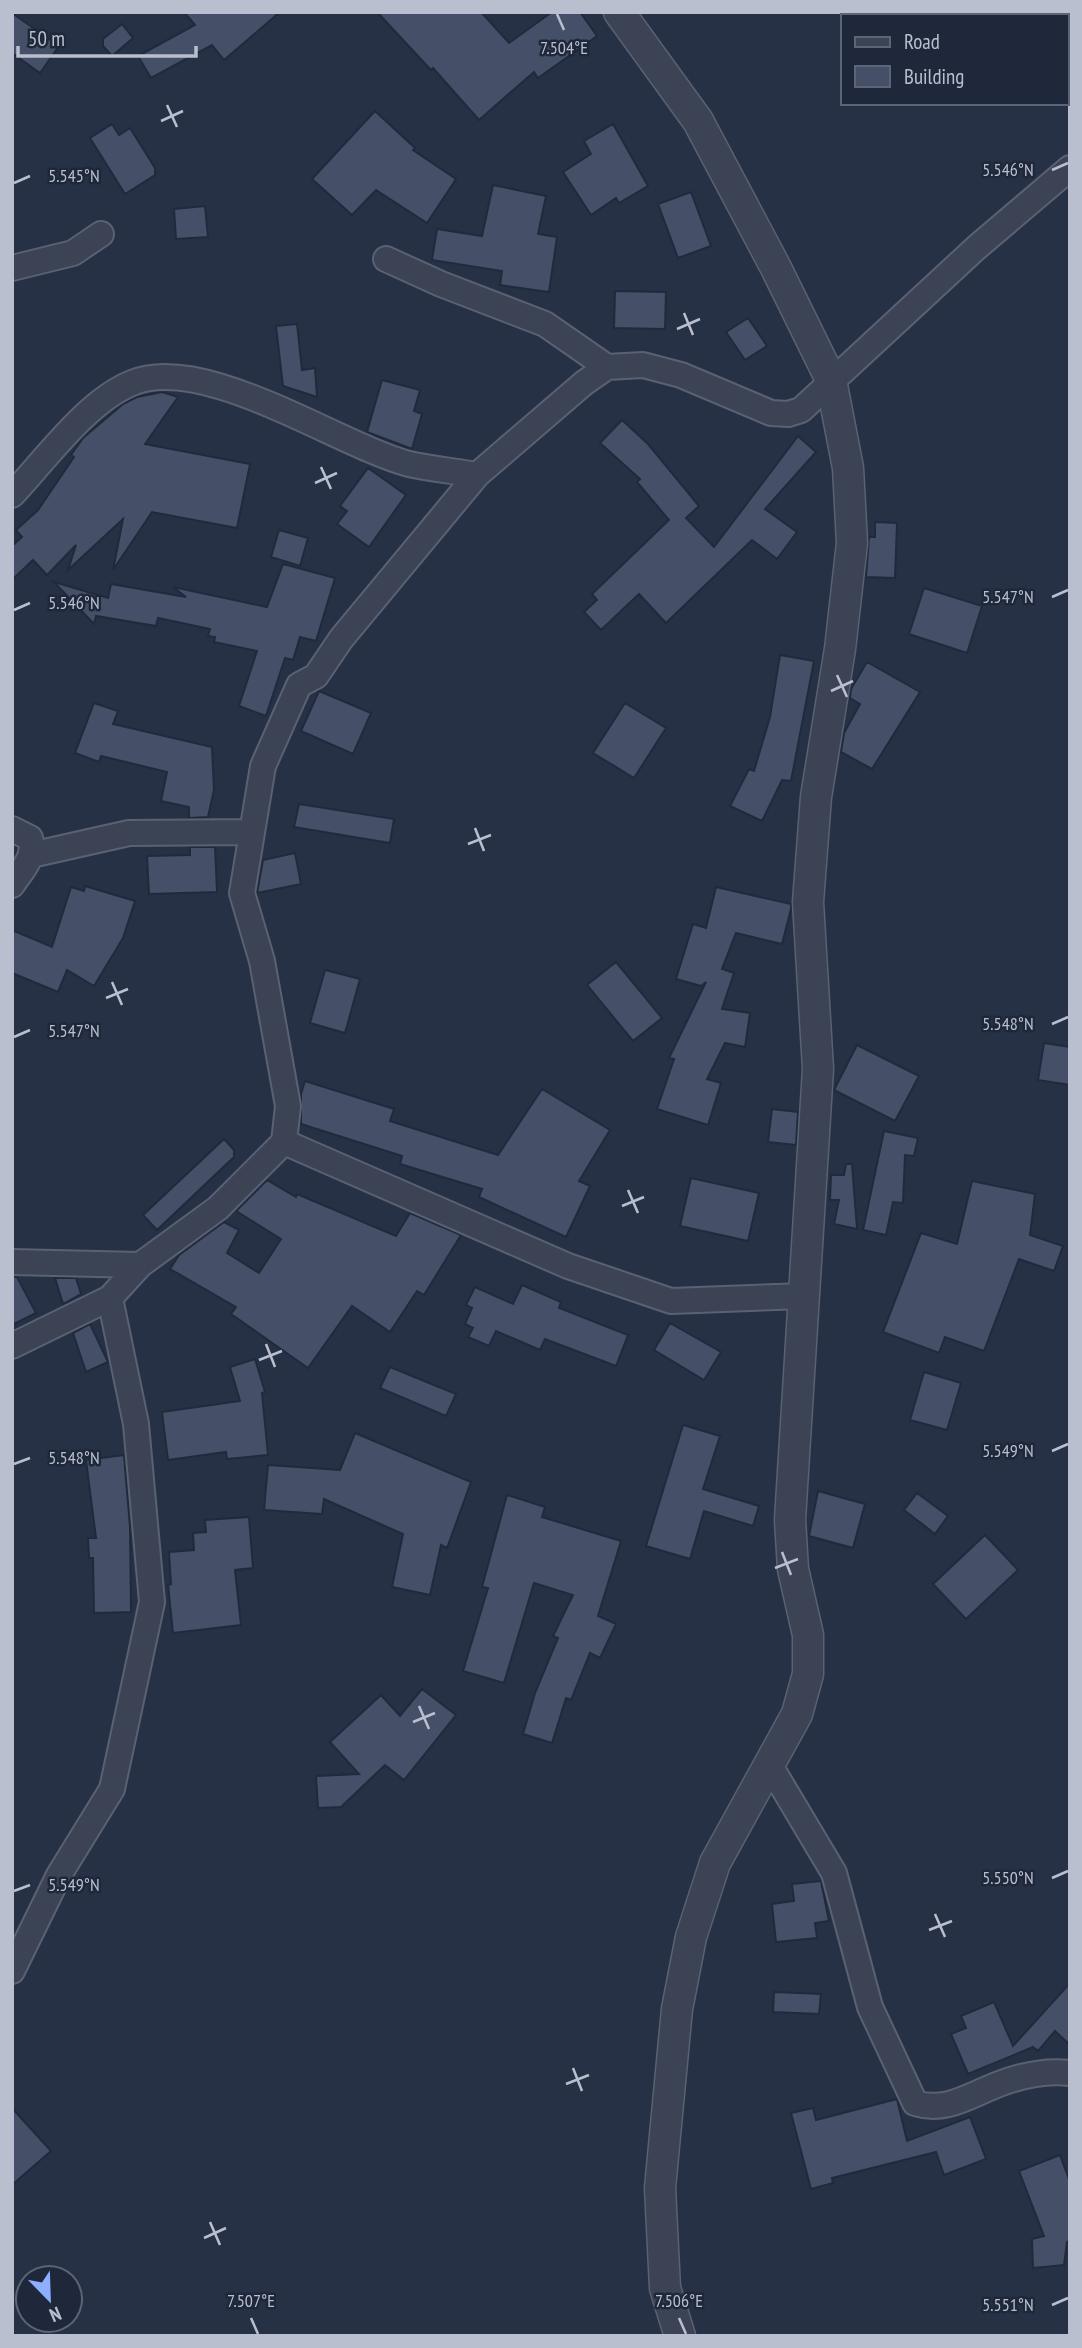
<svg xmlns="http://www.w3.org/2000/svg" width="1082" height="2348" font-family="'PT Sans Narrow',sans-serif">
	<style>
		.building { fill: #455068; stroke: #212a3c; stroke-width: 2 }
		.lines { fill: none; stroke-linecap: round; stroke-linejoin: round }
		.minor-casing { stroke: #596172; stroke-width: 28 }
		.tertiary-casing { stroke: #596172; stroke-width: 33 }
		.minor { stroke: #3b4355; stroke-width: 24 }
		.tertiary { stroke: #3b4355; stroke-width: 30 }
		.ticks { fill: none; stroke: #b9bfce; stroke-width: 2.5 }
		.ticks-label { font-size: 18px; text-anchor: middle; fill: #b9bfce; stroke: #1f283a; stroke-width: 5; stroke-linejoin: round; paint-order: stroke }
	</style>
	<rect width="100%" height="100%" fill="#263145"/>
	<path class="building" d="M184,12H280L224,60L212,45L151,78L138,56L195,25Z
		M377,12H481L509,43L552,12H580L597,36L538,78L534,72L479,120L433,68L431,70Z
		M12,13L59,46L40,73L12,53Z
		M122,24L133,38L112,56L103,46V39Z
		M375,111L415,148L413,150L456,179L427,223L376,190L352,215L312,179Z
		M112,124L119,135L130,128L155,168V175L125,194L90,138Z
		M613,124L648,186L619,203L616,198L591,215L563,172L591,154L584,141Z
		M493,185L546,196L538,234L557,237L549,292L500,285L502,271L432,260L437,229L482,236Z
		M691,192L711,246L678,258L658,204Z
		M205,206L208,237L176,239L174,209Z
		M615,291L666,292L665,329L614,328Z
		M748,318L767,346L745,360L726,332Z
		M297,324L302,370L315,368L317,397L283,386L276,326Z
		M382,380L420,390L414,411L422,414L412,449L367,432Z
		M162,392L178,397L145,444L250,464L237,528L152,512L113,570L123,519L68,570L76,545L47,575L33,560L12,580V546L22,537L16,530L38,510L74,457L71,455L83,438L123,404L137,397Z
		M622,420L648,444L699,506L686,518L714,547L798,436L816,452L765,509L797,532L777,559L752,540L666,623L639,594L601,630L584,612L597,600L592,594L669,520L637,482L640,479L600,443Z
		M368,468L406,495L369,547L337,524L347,511L340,506Z
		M875,522L897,523L895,578L866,577L869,537H875Z
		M279,530L308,538L300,566L271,557Z
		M283,564L335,578L316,641L300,637L293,660L285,658L266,716L239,706L257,651L214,642L215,637L208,636L210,629L158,618L156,626L96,616L94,624L54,582L108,598L111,584L186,597L173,587L267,607Z
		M924,588L982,606L967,653L909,634Z
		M780,655L814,661L791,781L782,780L762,821L730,806L749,769L754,771L770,717Z
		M867,662L920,692L872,769L841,752L844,733L860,704L850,698L851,689Z
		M319,691L371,713L353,754L301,731Z
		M94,703L118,711L113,724L212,747L214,790L208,817L189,818V807L161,801L167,772L101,756L99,762L75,753Z
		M625,703L666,728L634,778L593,753Z
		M299,804L394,819L390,843L294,827Z
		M190,847H215L217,892L149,894L147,856L190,855Z
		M295,853L301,884L257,893L263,860Z
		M85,886L135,901L123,938L94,986L67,970L58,992L12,973V930L52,947L71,887L84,891Z
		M716,887L791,904V909L782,944L736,933L722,969L734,973L722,1009L750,1013L745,1047L725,1043L707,1079L721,1083L708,1125L657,1109L674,1059L669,1058L706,982L701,986L676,979L693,924L706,928Z
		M616,962L662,1018L633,1041L587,985Z
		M325,970L360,979L345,1033L310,1023Z
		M1044,1043L1070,1047V1085L1038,1080Z
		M857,1045L919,1076L895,1121L834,1090Z
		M305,1081L394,1109L390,1121L498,1155L542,1089L610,1130L579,1181L590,1186L566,1237L479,1197L482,1189L400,1164L402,1156L301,1124V1094Z
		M772,1109L798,1112L796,1145L768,1142Z
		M884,1131L918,1138L914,1156L905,1155L903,1203L893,1202L886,1235L863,1230Z
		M224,1139L234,1150V1157L157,1230L143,1215Z
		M846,1164H852L857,1229L834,1224L839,1200H830L831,1175H844Z
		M691,1178L759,1193L748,1241L680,1226Z
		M267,1180L296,1197L297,1194L396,1236L410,1213L461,1235L424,1295L417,1291L390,1332L352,1306L308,1368L231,1314L236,1307L170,1269L179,1255L224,1222L239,1230L227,1253L259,1273L281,1239L236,1211Z
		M972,1181L1035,1194L1030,1235L1063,1246L1054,1271L1019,1259L984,1351L945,1337L939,1353L883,1332L921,1233L957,1244Z
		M12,1277H17L36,1313L12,1325Z
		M55,1278H76L81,1294L63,1304Z
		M522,1285L561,1302L559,1308L628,1335L616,1366L545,1339L540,1350L496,1331L489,1346L468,1337L473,1328L465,1324L472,1308L466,1305L475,1287L513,1304Z
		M670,1323L721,1352L704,1380L654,1350Z
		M90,1324L108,1362L86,1372L73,1333Z
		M255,1359L265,1392L262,1393L268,1455L227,1459L226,1452L168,1460L162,1412L240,1401L230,1367Z
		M390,1367L456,1394L446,1416L380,1388Z
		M924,1372L961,1383L947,1430L910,1420Z
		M683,1425L720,1436L703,1489L759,1506L753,1526L704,1511L690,1559L646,1546Z
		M355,1433L471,1482L447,1548L441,1545L430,1595L392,1587L403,1534L324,1499L322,1514L264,1510L268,1465L340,1470Z
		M124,1455L130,1527L131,1612L94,1613L93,1558H89L88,1538H96L86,1460Z
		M818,1491L865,1504L853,1548L809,1536Z
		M917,1493L948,1516L935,1534L904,1510Z
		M507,1495L545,1507L542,1517L621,1541L598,1616L616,1624L600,1658L590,1653L571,1700L566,1698L552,1743L523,1734L535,1693L558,1638L553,1636L573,1595L534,1583L504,1683L463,1671L488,1588L482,1587Z
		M249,1517L253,1568L235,1570L241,1625L173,1633L168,1585L171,1584L169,1552L194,1550L193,1533L206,1532L205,1520Z
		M985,1535L1018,1570L966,1619L933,1584Z
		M422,1689L456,1715L404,1780L385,1765L341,1807L318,1808L316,1776L359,1774L330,1742L381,1695L400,1716Z
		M821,1881L829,1921L815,1923L817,1938L776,1942L772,1904L794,1901L792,1884Z
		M1070,1983V2045L1055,2031L1038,2051L1033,2047L968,2074L951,2034L966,2028L961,2016L994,2002L1013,2046Z
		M774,1992L821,1994L819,2014L773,2012Z
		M897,2099L907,2141L970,2117L986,2159L944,2175L936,2152L832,2178L833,2183L811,2189L791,2113L813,2108L816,2120Z
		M12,2108L51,2151L12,2185Z
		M1060,2155L1070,2182V2240L1067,2242L1064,2265L1033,2268L1032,2239L1044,2236L1019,2171Z"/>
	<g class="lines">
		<defs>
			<path id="minor" d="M1041,12L1053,16
				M386,259L441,284L545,324L607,367
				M12,268L73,253L101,234
				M12,495C45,460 87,401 132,383C204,353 336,444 409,464C431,469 455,471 477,475
				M12,829L30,838C37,856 21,871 12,885
				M31,855L129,833L250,832
				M284,1142L568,1266L671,1301L805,1296
				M12,1262L140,1265
				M12,1346L110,1298L140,1265L218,1208L284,1142L288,1106L262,961L242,893L263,766L299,685L316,676L341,639L477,475L584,383L607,367L643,365L681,375L771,413L788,414L801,410L976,248L1070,168
				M769,1764L834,1873L870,2007L915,2103C946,2113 970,2095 999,2084C1020,2076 1047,2070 1070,2073
				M12,1971L59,1875L112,1789L152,1602L136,1424L110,1298"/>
			<path id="tertiary" d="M619,12L698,121L776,268L831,380L848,468L852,543L840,649L816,797L808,902L818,1069L790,1520L793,1569L808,1635V1674L797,1714L715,1863L691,1937L677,2009L660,2188L665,2288L680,2336"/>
		</defs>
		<use href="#minor" class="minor-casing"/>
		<use href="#tertiary" class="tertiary-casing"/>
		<use href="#minor" class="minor"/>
		<use href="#tertiary" class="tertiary"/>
	</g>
	<path class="ticks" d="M557,14L564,30M167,105L177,127M161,121L183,111M1052,170L1068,163M14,183L30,176M684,313L693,335M677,329L700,319M321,467L331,489M315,483L337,473M1052,597L1068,590M14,610L30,603M837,675L847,697M831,691L853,681M475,828L484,851M468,844L491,835M112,982L122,1005M106,998L128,989M1052,1024L1068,1017M14,1037L30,1030M628,1190L638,1213M622,1206L644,1197M266,1344L275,1367M259,1360L282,1351M1052,1451L1068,1444M14,1464L30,1458M782,1552L791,1575M775,1568L798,1559M419,1706L429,1729M413,1722L435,1713M1052,1878L1068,1871M14,1891L30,1885M935,1914L945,1937M929,1930L952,1921M573,2068L582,2091M566,2084L589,2075M210,2222L220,2245M204,2238L226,2228M1052,2305L1068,2298M251,2318L258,2334M679,2318L686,2334"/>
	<g class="ticks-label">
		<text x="564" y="54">7.504°E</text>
		<text x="1008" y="176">5.546°N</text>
		<text x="74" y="182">5.545°N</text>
		<text x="1008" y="603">5.547°N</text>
		<text x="74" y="609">5.546°N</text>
		<text x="1008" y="1030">5.548°N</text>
		<text x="74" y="1037">5.547°N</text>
		<text x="1008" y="1457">5.549°N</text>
		<text x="74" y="1464">5.548°N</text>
		<text x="1008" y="1884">5.550°N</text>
		<text x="74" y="1891">5.549°N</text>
		<text x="251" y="2307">7.507°E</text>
		<text x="679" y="2307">7.506°E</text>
		<text x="1008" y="2311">5.551°N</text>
	</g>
	<rect width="1082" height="2348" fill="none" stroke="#b9bfce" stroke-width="28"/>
	<rect x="841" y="14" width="228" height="91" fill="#1f283a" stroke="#5d6475" stroke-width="2"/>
	<rect x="855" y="37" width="35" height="10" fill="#3b4355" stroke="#5d6475" stroke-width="2"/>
	<text x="904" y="49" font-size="21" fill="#b9bfce">Road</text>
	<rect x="855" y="66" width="35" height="21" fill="#455068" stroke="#5d6475" stroke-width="2"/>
	<text x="904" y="84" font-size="21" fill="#b9bfce">Building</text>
	<g transform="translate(49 2299) rotate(157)"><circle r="33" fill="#1f283a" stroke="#5d6475" stroke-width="2"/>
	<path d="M0-5L12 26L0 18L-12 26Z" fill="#8eaffd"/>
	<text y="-10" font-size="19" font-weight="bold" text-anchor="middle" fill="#b9bfce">N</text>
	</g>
	<path d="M18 46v10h178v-10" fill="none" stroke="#b9bfce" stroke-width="3.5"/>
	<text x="28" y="46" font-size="21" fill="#b9bfce" stroke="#1f283a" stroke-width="5" paint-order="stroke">50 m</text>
</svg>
